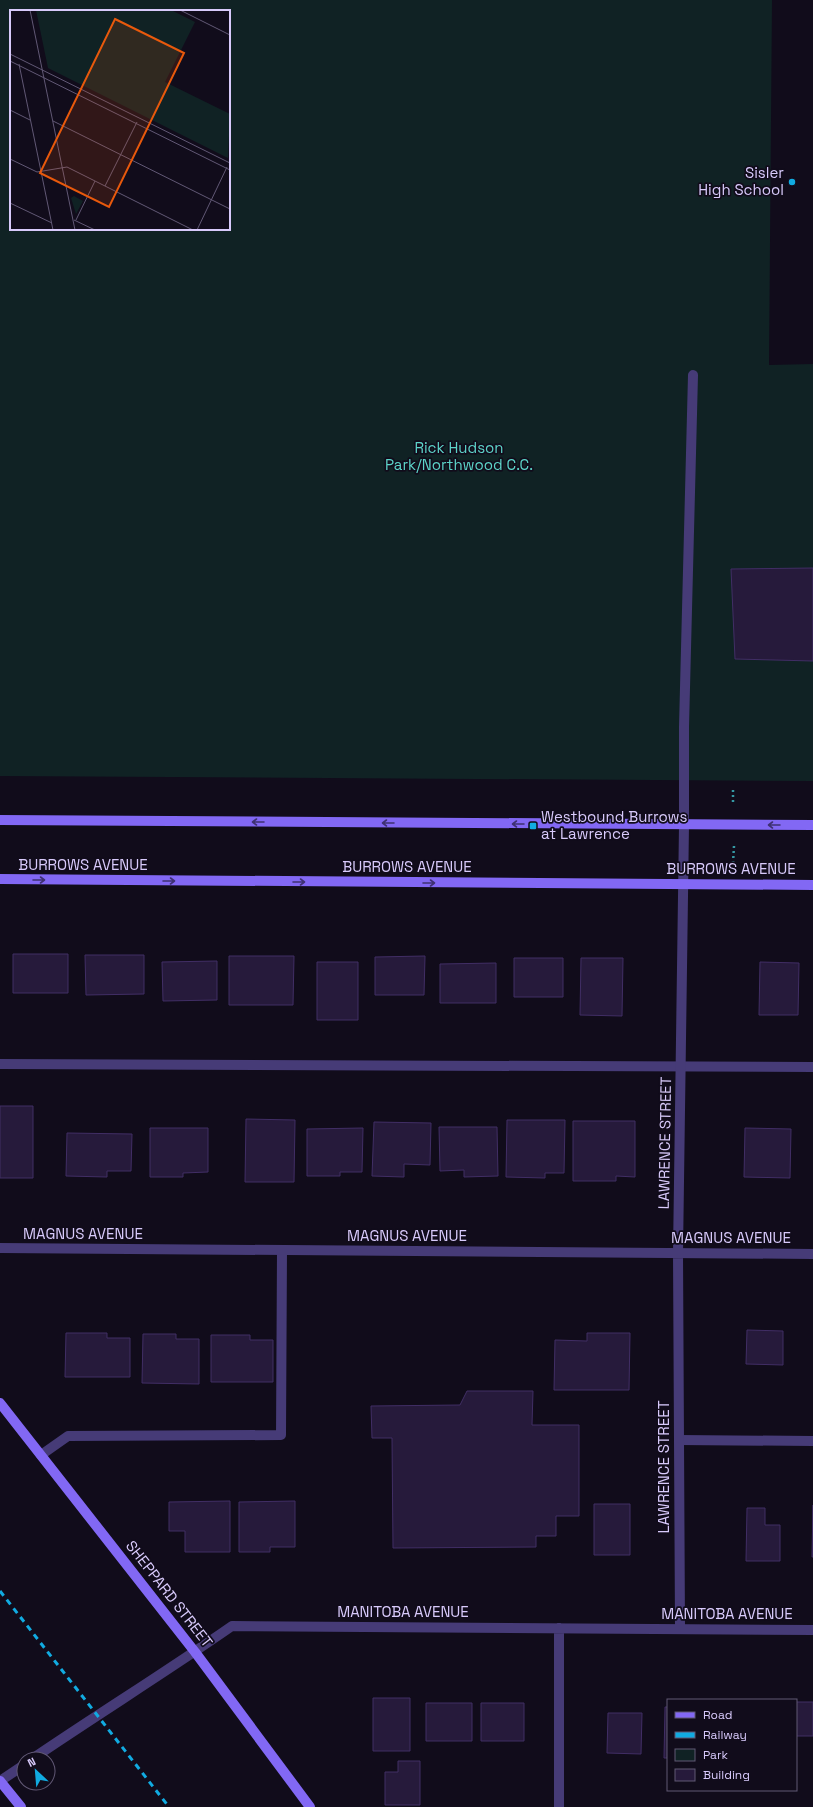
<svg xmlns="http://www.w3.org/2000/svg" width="813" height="1807" font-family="'Space Grotesk',sans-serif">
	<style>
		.green { fill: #102224; fill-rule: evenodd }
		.building { fill: #261a3b; stroke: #412e65 }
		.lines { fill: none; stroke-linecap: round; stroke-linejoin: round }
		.path { stroke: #3599a4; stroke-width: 2.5; stroke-dasharray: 2 3; stroke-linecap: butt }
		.lane { stroke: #463b77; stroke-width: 10 }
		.street { stroke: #463b77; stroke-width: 10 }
		.secondary { stroke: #8268f4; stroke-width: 10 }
		.rail { stroke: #11abe1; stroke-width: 3; stroke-dasharray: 6 5; stroke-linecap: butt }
		.oneway { stroke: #3e3172 }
		.poi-dot { fill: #11abe1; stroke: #110c1b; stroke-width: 1.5 }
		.labels { text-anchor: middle; stroke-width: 3.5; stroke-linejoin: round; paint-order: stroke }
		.poi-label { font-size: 15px; fill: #d8cafb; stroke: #110c1b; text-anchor: end }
		.park-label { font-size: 15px; fill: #5dd4c9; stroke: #110c1b }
		.street-label { font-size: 15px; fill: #d8cafb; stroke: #110c1b }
		.inset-road { fill: none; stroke: #615875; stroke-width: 1 }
		.view { fill: #e8590c; fill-opacity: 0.15; stroke: #e8590c; stroke-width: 2 }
		.inset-edge { fill: none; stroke: #d8cafb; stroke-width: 2 }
	</style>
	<rect width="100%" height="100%" fill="#110c1b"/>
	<path class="green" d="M0,0H772L769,365L813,364V781L0,776ZM11,11H229V229H11Z"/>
	<path class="building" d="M813,568V661L735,659L731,569Z
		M13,954H68V993H13Z
		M85,955H144V994L86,995Z
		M229,956H294L293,1005H229Z
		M425,956L424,995H375V957Z
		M514,958H563V997H514Z
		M581,958H623L622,1016L580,1015Z
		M217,961V1000L163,1001L162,962Z
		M317,962H358V1020H317Z
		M760,962L799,963L798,1015H759Z
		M496,963V1003H440V964Z
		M0,1106H33V1178H0Z
		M246,1119L295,1120L294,1182H245Z
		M507,1120H565L564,1173H545V1178L506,1177Z
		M573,1121H635V1177L616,1176V1181H573Z
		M374,1122L431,1123L430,1165L404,1164V1177L372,1176Z
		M439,1127H497L498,1176L464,1177V1170L440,1171Z
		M150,1128H208V1172L183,1173V1177H150Z
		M363,1128L362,1172H340V1176H307V1129Z
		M745,1128L791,1129L790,1178L744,1177Z
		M67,1133L132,1134L131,1171H107V1177L66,1176Z
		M747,1330L783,1331V1365L746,1364Z
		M66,1333H107V1338H130V1377H65Z
		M587,1333H630L629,1390H554L555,1340L587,1341Z
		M143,1334H176V1339H199V1384L142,1383Z
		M211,1335H250V1340H273V1382H211Z
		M467,1391H533L532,1425H579V1516H556V1536H536V1547L393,1548L392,1438H372L371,1406L460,1405Z
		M230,1501V1552H185V1531H169V1502Z
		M295,1501V1547H270V1552H239V1502Z
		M594,1504H630V1555H594Z
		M813,1505V1557H812Z
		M747,1508H765V1525H780V1561H746Z
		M373,1698H410V1751H373Z
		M796,1702H813V1736H796Z
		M426,1703H472V1741H426Z
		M481,1703H524V1741H481Z
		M665,1707H668V1758H664Z
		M608,1713H642L641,1754L607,1753Z
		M398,1761H420V1805H385V1772H398Z"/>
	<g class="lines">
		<path class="path" d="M733,790V803
			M733,863L734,846"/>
		<path class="lane" d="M684,825V727L693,375
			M0,1064L813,1067
			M679,1440L813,1441
			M41,1455L68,1436L281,1435L282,1250"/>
		<path class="street" d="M0,1248L813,1254
			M680,1628L678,1253L684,825
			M32,1759C98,1714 166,1672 232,1626L813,1630
			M0,1781L24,1765
			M559,1807V1628"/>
		<path class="secondary" d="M0,820L813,825
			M0,879L813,885
			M0,1403L195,1652L310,1807
			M0,1781L21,1807"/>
		<path class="rail" d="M0,1591L169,1807"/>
	</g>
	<defs><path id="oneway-shaft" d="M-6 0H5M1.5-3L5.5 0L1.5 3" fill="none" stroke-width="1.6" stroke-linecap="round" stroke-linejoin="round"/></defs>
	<g class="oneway">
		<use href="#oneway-shaft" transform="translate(258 822) rotate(-180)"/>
		<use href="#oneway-shaft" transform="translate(388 823) rotate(-180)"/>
		<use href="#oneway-shaft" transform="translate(518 824) rotate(-180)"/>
		<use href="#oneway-shaft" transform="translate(774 825) rotate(-180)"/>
		<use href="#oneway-shaft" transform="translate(39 880)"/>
		<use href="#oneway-shaft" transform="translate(169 881)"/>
		<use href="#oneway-shaft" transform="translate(299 882)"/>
		<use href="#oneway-shaft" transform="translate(429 883)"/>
	</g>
	<g class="poi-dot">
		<circle cx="792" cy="182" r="4"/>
		<rect x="529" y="822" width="8" height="8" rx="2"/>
	</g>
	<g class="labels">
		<g class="poi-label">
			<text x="784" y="178">Sisler<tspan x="784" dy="17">High School</tspan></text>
			<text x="541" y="822" text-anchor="start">Westbound Burrows<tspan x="541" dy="17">at Lawrence</tspan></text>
		</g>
		<g class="park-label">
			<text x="459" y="453">Rick Hudson<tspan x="459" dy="17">Park/Northwood C.C.</tspan></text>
		</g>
		<g class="street-label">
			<text x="83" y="870">BURROWS AVENUE</text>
			<text x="407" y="872">BURROWS AVENUE</text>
			<text x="731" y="874">BURROWS AVENUE</text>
			<text transform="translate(665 1143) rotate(-89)" y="5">LAWRENCE STREET</text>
			<text x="83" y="1239">MAGNUS AVENUE</text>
			<text x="407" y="1241">MAGNUS AVENUE</text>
			<text x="731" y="1243">MAGNUS AVENUE</text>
			<text transform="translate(664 1467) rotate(-90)" y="5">LAWRENCE STREET</text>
			<text transform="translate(169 1594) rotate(52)" y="5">SHEPPARD STREET</text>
			<text x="403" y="1617">MANITOBA AVENUE</text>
			<text x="727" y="1619">MANITOBA AVENUE</text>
		</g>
	</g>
	<g transform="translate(10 10)">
		<rect width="220" height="220" fill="#110c1b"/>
		<path d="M26,0H161L185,12L155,72L220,104L218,148L38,58ZM64,186L73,191L66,204L61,188Z" fill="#102224"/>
		<path class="inset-road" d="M20,0L65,220M170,0L220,25M0,44L220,153M0,51L220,160M9,54L43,220M0,100L20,110M43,111L220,199M0,149L27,162L57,157L183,220M95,176L127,112M0,193L42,213M64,210L85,220M66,210L85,171M187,220L217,157"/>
		<path class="view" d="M105,9L174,43L99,197L30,163Z"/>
		<rect width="220" height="220" class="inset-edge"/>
	</g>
	<rect x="667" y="1699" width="130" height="92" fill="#110c1b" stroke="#615875"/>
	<rect x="675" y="1712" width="20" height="6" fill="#8268f4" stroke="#615875"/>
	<text x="703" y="1719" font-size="12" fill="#d8cafb">Road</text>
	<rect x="675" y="1732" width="20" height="6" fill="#11abe1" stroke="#615875"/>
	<text x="703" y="1739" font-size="12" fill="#d8cafb">Railway</text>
	<rect x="675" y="1749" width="20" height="12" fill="#102224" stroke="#615875"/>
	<text x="703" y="1759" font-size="12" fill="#d8cafb">Park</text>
	<rect x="675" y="1769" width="20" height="12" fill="#261a3b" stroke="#615875"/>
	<text x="703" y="1779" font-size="12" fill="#d8cafb">Building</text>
	<g transform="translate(36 1771) rotate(334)"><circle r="19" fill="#110c1b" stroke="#615875"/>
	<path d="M0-3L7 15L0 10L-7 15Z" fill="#11abe1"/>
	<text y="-6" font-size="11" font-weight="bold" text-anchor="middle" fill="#d8cafb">N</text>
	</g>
</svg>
